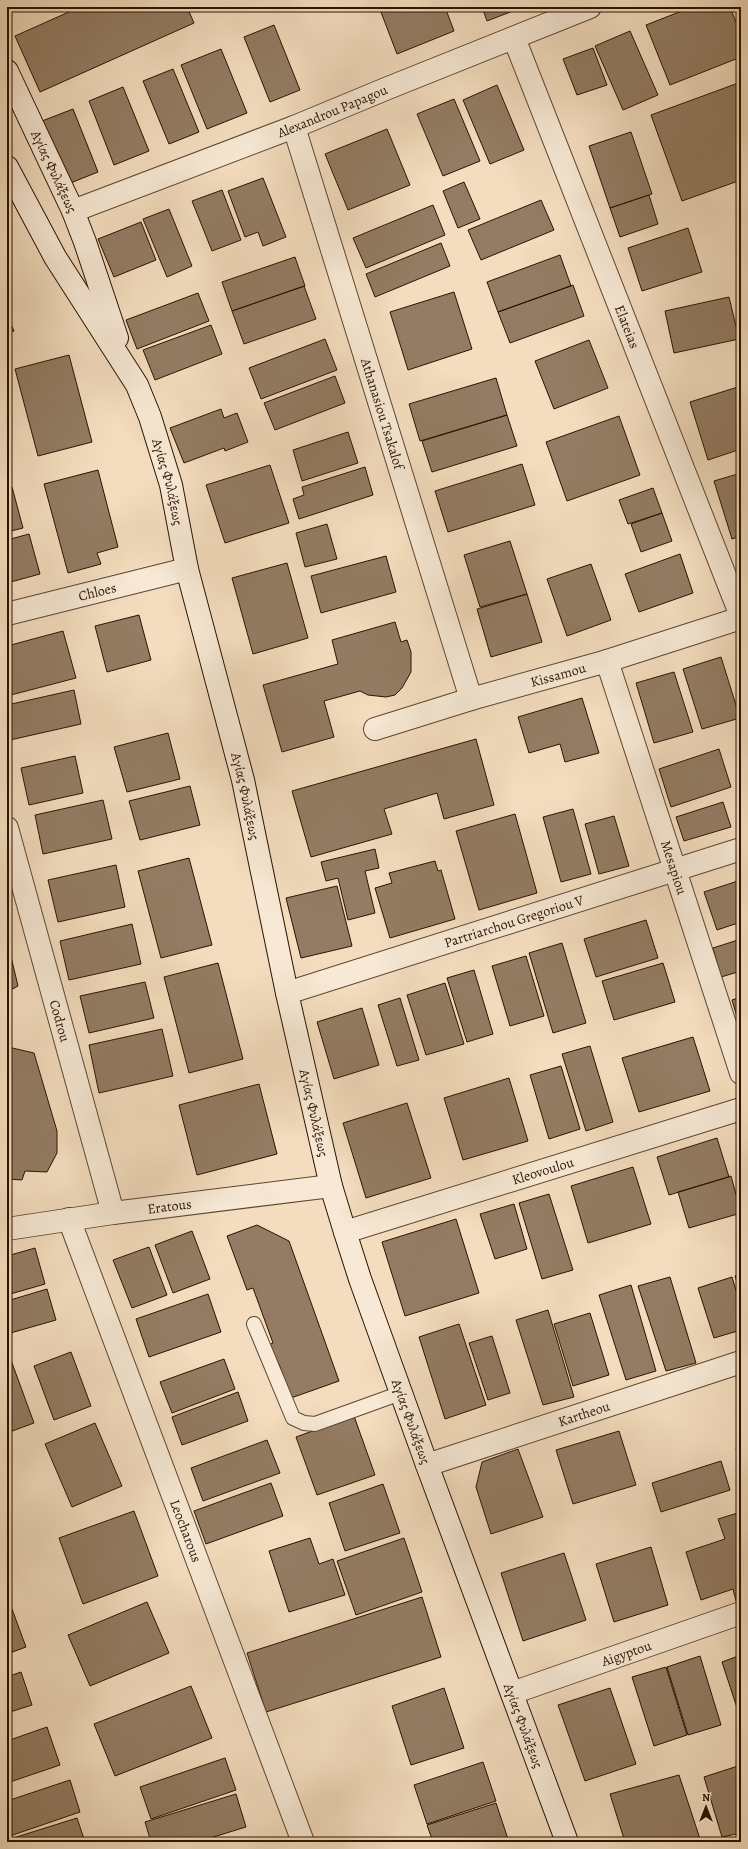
<svg xmlns="http://www.w3.org/2000/svg" width="748" height="1849" font-family="Alegreya,serif">
	<style>
		.building { fill: #937c63; stroke: #2c1200 }
		.lines { fill: none; stroke-linecap: round; stroke-linejoin: round }
		.service-casing { stroke: #5e4530; stroke-width: 16 }
		.minor-casing { stroke: #5e4530; stroke-width: 24 }
		.secondary-casing { stroke: #2c1200; stroke-width: 24 }
		.service { stroke: #f7e9d5; stroke-width: 14 }
		.minor { stroke: #f7e9d5; stroke-width: 22 }
		.secondary { stroke: #f7e9d5; stroke-width: 22 }
		.labels { text-anchor: middle; stroke-width: 3; stroke-linejoin: round; paint-order: stroke }
		.street-label { font-size: 14px; fill: #2c1200; stroke: #f7e9d5 }
	</style>
	<rect width="100%" height="100%" fill="#f3ddbe"/>
	<filter id="stains"><feTurbulence type="fractalNoise" baseFrequency=".005" numOctaves="4"/><feColorMatrix values="0 0 0 0 .2 0 0 0 0 .09 0 0 0 0 .02 0 0 0 .5 -.17"/></filter>
	<radialGradient id="worn" r=".72"><stop offset=".6" stop-color="#630" stop-opacity="0"/><stop offset="1" stop-color="#630" stop-opacity=".3"/></radialGradient>
	<path class="building" d="M80,7H187L194,23L40,92L15,36Z
		M379,7H445L454,31L397,54Z
		M482,7H517L518,9L487,21Z
		M692,7H730L741,35V57L670,85L646,25Z
		M274,25L300,90L270,102L244,37Z
		M630,31L658,95L623,110L595,46Z
		M593,48L607,85L577,95L563,59Z
		M221,49L247,113L207,129L181,65Z
		M173,69L199,132L169,144L143,81Z
		M741,82V180L682,201L651,115Z
		M497,85L524,150L490,164L463,100Z
		M123,87L149,151L114,165L89,101Z
		M454,99L480,161L443,176L417,114Z
		M73,109L98,172L68,184L42,121Z
		M387,129L410,185L348,210L325,154Z
		M631,132L652,194L610,208L589,146Z
		M263,178L286,237L263,246L258,232L245,237L228,191Z
		M464,182L480,219L458,228L443,191Z
		M222,190L241,240L212,251L192,201Z
		M649,195L658,224L620,237L610,208Z
		M541,200L554,230L481,260L468,230Z
		M433,205L445,235L366,268L353,238Z
		M169,209L192,266L167,277L143,219Z
		M141,222L156,260L114,277L98,239Z
		M688,228L702,272L642,291L628,248Z
		M441,243L450,266L375,297L366,274Z
		M560,255L571,286L498,312L487,282Z
		M295,257L305,286L232,311L222,282Z
		M573,285L584,316L510,343L498,312Z
		M304,286L316,319L244,344L232,311Z
		M454,292L472,349L408,370L390,312Z
		M198,293L209,321L137,349L126,320Z
		M729,297L739,339L674,353L665,311Z
		M7,315L14,331L7,334Z
		M211,325L222,354L155,380L143,350Z
		M325,339L337,370L261,399L249,368Z
		M589,340L608,388L554,409L535,361Z
		M69,355L92,442L38,456L15,369Z
		M335,376L345,403L275,430L264,403Z
		M496,378L507,415L420,441L409,404Z
		M741,386V449L708,460L690,402Z
		M221,409L224,418L237,413L248,442L225,451L224,448L184,463L170,428Z
		M507,415L517,446L432,472L422,441Z
		M619,416L640,475L567,501L546,442Z
		M348,432L358,463L302,481L293,450Z
		M7,452L10,463L7,464Z
		M522,464L535,505L448,532L435,491Z
		M270,465L289,523L225,543L206,485Z
		M365,467L373,495L299,519L293,499L304,495L302,487Z
		M98,470L118,547L97,553L101,564L68,573L44,484Z
		M741,473V536L732,539L714,481Z
		M12,487L23,528L7,532V488Z
		M653,488L662,513L628,524L619,500Z
		M662,513L672,541L641,552L631,524Z
		M327,524L337,559L305,567L296,533Z
		M29,534L40,574L7,583V540Z
		M741,537V548L738,538Z
		M510,541L527,594L480,607L464,555Z
		M680,554L693,593L639,612L625,574Z
		M386,556L396,592L321,613L311,576Z
		M287,563L308,638L253,654L232,578Z
		M591,564L611,620L567,636L547,579Z
		M527,594L542,642L491,657L477,609Z
		M139,615L151,660L107,672L95,626Z
		M395,622L401,642L407,640L411,652V672L402,688L395,695L386,697L368,695L360,691L324,701L334,737L282,752L263,685L338,664L332,640Z
		M63,631L76,678L7,696V646Z
		M721,657L740,718L702,729L683,669Z
		M674,672L693,732L654,743L636,683Z
		M74,690L81,724L10,740L7,728V705Z
		M582,698L599,753L565,762L560,744L529,753L518,717Z
		M168,733L180,779L127,792L114,747Z
		M476,739L494,805L444,819L437,793L384,809L392,834L311,857L292,791Z
		M719,749L731,787L671,807L659,769Z
		M75,756L83,793L29,805L21,768Z
		M190,786L200,825L140,840L129,801Z
		M103,800L112,839L43,854L35,815Z
		M723,802L731,827L684,841L676,817Z
		M573,809L591,874L561,882L543,817Z
		M515,814L537,893L479,910L456,831Z
		M614,816L629,866L599,874L585,824Z
		M375,849L379,868L365,871L375,913L348,920L338,878L326,881L321,862Z
		M189,858L212,945L161,958L138,871Z
		M435,861L438,871L441,870L455,919L390,938L375,888L392,883L389,873Z
		M116,865L125,907L58,922L48,880Z
		M741,880V922L717,930L704,892Z
		M337,886L352,946L301,958L286,898Z
		M7,903L11,919L7,920Z
		M646,920L658,958L596,977L584,939Z
		M132,924L141,964L69,980L60,941Z
		M741,939V971L721,977L713,948Z
		M7,940L18,986L7,992Z
		M562,943L586,1023L553,1033L529,953Z
		M526,956L544,1016L510,1026L492,966Z
		M218,963L243,1059L189,1073L164,977Z
		M663,963L675,1002L614,1020L602,981Z
		M474,970L493,1034L467,1042L447,978Z
		M145,982L154,1018L89,1033L80,996Z
		M445,983L464,1044L426,1055L407,995Z
		M741,997V1030L732,1000Z
		M400,998L419,1060L397,1066L378,1005Z
		M362,1008L379,1065L334,1079L317,1022Z
		M162,1029L173,1076L99,1093L89,1045Z
		M693,1037L710,1091L639,1112L622,1058Z
		M590,1046L613,1122L586,1131L562,1054Z
		M8,1047L34,1053L57,1131V1153L47,1172L25,1171L22,1180L7,1179Z
		M561,1066L580,1129L549,1139L530,1075Z
		M509,1078L528,1141L463,1160L444,1098Z
		M259,1084L277,1154L197,1175L179,1105Z
		M407,1103L431,1178L366,1198L343,1123Z
		M717,1138L729,1177L669,1195L657,1157Z
		M633,1167L651,1224L588,1243L571,1186Z
		M731,1176L741,1213L689,1228L678,1192Z
		M549,1194L573,1270L542,1279L519,1203Z
		M514,1204L527,1249L495,1259L480,1214Z
		M456,1219L479,1293L405,1316L382,1242Z
		M257,1225L289,1241L339,1381L291,1398L279,1364L274,1366L266,1346L273,1343L253,1288L247,1290L227,1236Z
		M192,1231L210,1279L173,1293L155,1245Z
		M149,1247L167,1295L132,1308L113,1260Z
		M35,1248L45,1284L7,1295V1256Z
		M741,1274V1295L735,1276Z
		M670,1277L696,1363L666,1371L638,1286Z
		M732,1277L741,1307V1330L714,1338L698,1288Z
		M631,1285L656,1371L626,1380L599,1295Z
		M47,1289L56,1320L7,1334V1301Z
		M208,1294L221,1332L149,1357L136,1319Z
		M548,1310L574,1397L543,1405L516,1320Z
		M590,1313L609,1375L573,1386L554,1324Z
		M459,1324L486,1405L445,1419L419,1337Z
		M492,1336L510,1393L488,1400L469,1343Z
		M8,1352L34,1423L7,1433V1353Z
		M71,1352L91,1406L54,1420L34,1366Z
		M224,1359L235,1389L172,1413L160,1382Z
		M238,1392L248,1421L182,1445L172,1417Z
		M354,1416L375,1475L317,1495L296,1437Z
		M95,1423L122,1486L72,1507L45,1444Z
		M619,1431L636,1485L573,1504L556,1450Z
		M267,1440L280,1473L203,1501L191,1468Z
		M741,1447V1464L736,1448Z
		M518,1449L543,1517L491,1534L476,1487L482,1462Z
		M721,1461L730,1490L661,1512L652,1483Z
		M271,1483L283,1516L206,1544L194,1511Z
		M383,1484L400,1533L345,1551L329,1503Z
		M134,1511L158,1576L83,1604L59,1538Z
		M741,1512V1599L736,1601L733,1589L701,1600L686,1552L725,1539L718,1519Z
		M310,1538L319,1564L333,1559L345,1595L289,1612L269,1551Z
		M404,1538L422,1592L356,1615L337,1561Z
		M651,1547L668,1605L614,1622L596,1564Z
		M564,1553L586,1620L523,1641L501,1573Z
		M422,1597L441,1657L266,1712L247,1653Z
		M147,1602L169,1653L90,1686L68,1635Z
		M12,1609L26,1647L7,1654V1611Z
		M741,1655V1720L722,1662Z
		M700,1656L721,1725L688,1735L667,1667Z
		M666,1667L687,1735L654,1746L632,1677Z
		M21,1672L32,1705L7,1713V1677Z
		M191,1686L212,1738L115,1776L94,1724Z
		M444,1688L464,1748L411,1765L392,1706Z
		M610,1688L636,1764L585,1781L558,1705Z
		M47,1727L60,1765L7,1783V1741Z
		M225,1758L236,1790L151,1819L140,1787Z
		M483,1762L496,1801L427,1824L414,1785Z
		M741,1765V1833L722,1837L704,1777Z
		M679,1775L701,1842H625L610,1794Z
		M70,1780L80,1812L7,1837V1801Z
		M236,1794L246,1827L197,1842H151L145,1822Z
		M496,1803L509,1842H433L427,1825Z
		M77,1818L85,1842H7V1840Z"/>
	<g class="lines">
		<defs>
			<path id="service" d="M254,1324L293,1418L304,1423L315,1424L401,1393"/>
			<g id="minor">
				<path id="s1" d="M514,38L741,616"/>
				<path id="s2" d="M294,127L471,699"/>
				<path id="s3" d="M73,211L294,127L388,88L590,7"/>
				<path id="s4" d="M7,614L187,569"/>
				<path id="s5" d="M607,661L741,1073"/>
				<path id="s6" d="M375,729L471,699L607,661L741,618"/>
				<path id="s7" d="M7,828L113,1213"/>
				<path id="s8" d="M287,993L741,849"/>
				<path id="s9" d="M69,1219L303,1842"/>
				<path id="s10" d="M7,1229L113,1213L331,1186"/>
				<path id="s11" d="M345,1232L741,1109"/>
				<path id="s12" d="M427,1465L741,1362"/>
				<path id="s13" d="M512,1693L741,1613"/>
			</g>
			<g id="secondary">
				<path id="s14" d="M7,71L73,211L85,242L117,338"/>
				<path id="s15" d="M7,167L55,257L137,385L150,417L171,485L187,569L243,780L287,993L331,1186L345,1232L360,1279L427,1465L567,1842"/>
			</g>
		</defs>
		<use href="#service" class="service-casing"/>
		<use href="#minor" class="minor-casing"/>
		<use href="#secondary" class="secondary-casing"/>
		<use href="#service" class="service"/>
		<use href="#minor" class="minor"/>
		<use href="#secondary" class="secondary"/>
	</g>
	<g class="labels">
		<g class="street-label">
			<text dy="5" stroke="none"><textPath href="#s3" startOffset="278">Alexandrou Papagou</textPath></text>
			<text dy="5" stroke="none"><textPath href="#s14" startOffset="111">Αγίας Φυλάξεως</textPath></text>
			<text dy="5" stroke="none"><textPath href="#s1" startOffset="310">Elateias</textPath></text>
			<text dy="5" stroke="none"><textPath href="#s2" startOffset="300">Athanasiou Tsakalof</textPath></text>
			<text dy="5" stroke="none"><textPath href="#s15" startOffset="356">Αγίας Φυλάξεως</textPath></text>
			<text dy="5" stroke="none"><textPath href="#s4" startOffset="93">Chloes</textPath></text>
			<text dy="5" stroke="none"><textPath href="#s6" startOffset="191">Kissamou</textPath></text>
			<text dy="5" stroke="none"><textPath href="#s15" startOffset="680">Αγίας Φυλάξεως</textPath></text>
			<text dy="5" stroke="none"><textPath href="#s5" startOffset="217">Mesapiou</textPath></text>
			<text dy="5" stroke="none"><textPath href="#s8" startOffset="238">Partriarchou Gregoriou V</textPath></text>
			<text dy="5" stroke="none"><textPath href="#s7" startOffset="200">Codrou</textPath></text>
			<text dy="5" stroke="none"><textPath href="#s15" startOffset="1004">Αγίας Φυλάξεως</textPath></text>
			<text dy="5" stroke="none"><textPath href="#s11" startOffset="207">Kleovoulou</textPath></text>
			<text dy="5" stroke="none"><textPath href="#s10" startOffset="164">Eratous</textPath></text>
			<text dy="5" stroke="none"><textPath href="#s12" startOffset="165">Kartheou</textPath></text>
			<text dy="5" stroke="none"><textPath href="#s15" startOffset="1328">Αγίας Φυλάξεως</textPath></text>
			<text dy="5" stroke="none"><textPath href="#s9" startOffset="333">Leocharous</textPath></text>
			<text dy="5" stroke="none"><textPath href="#s13" startOffset="121">Aigyptou</textPath></text>
			<text dy="5" stroke="none"><textPath href="#s15" startOffset="1652">Αγίας Φυλάξεως</textPath></text>
		</g>
	</g>
	<rect width="748" height="1849" fill="none" stroke="#f3ddbe" stroke-width="24"/>
	<rect x="8" y="8" width="732" height="1833" fill="none" stroke="#2c1200" stroke-width="2"/>
	<rect x="12" y="12" width="724" height="1825" fill="none" stroke="#2c1200"/>
	<g transform="translate(706 1807)" stroke="#f7e9d5" stroke-width="3" paint-order="stroke">
	<path d="M0-3L7 15L0 10L-7 15Z" fill="#2c1200"/>
	<text y="-6" font-size="11" font-weight="bold" text-anchor="middle" fill="#2c1200">N</text>
	</g>
	<rect width="100%" height="100%" filter="url(#stains)"/>
	<rect width="100%" height="100%" fill="url(#worn)"/>
</svg>
